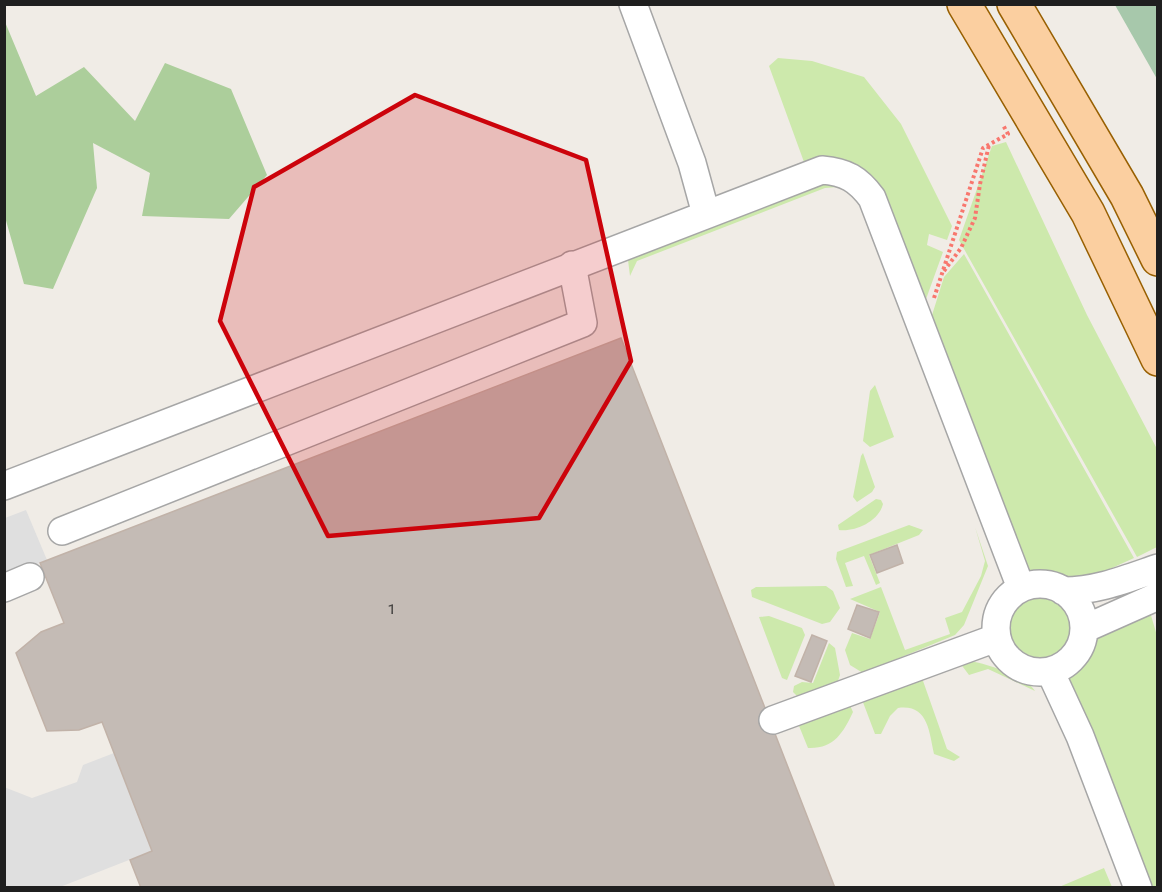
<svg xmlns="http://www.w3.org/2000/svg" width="1162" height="892" font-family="'Alegreya Sans',sans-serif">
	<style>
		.grass { fill: #cde9ac }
		.forest { fill: #acce9b }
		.cemetery { fill: #a7c8ab }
		.parking { fill: #dfdfdf }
		.building { fill: #c4bbb5; stroke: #c1b2a8; stroke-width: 1.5 }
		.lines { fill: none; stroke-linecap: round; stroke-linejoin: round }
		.minor-casing { stroke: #a6a6a6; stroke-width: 30 }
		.major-casing { stroke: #986002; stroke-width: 36 }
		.path { stroke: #f8776e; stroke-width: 4; stroke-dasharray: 3 3; stroke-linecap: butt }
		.minor { stroke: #fff; stroke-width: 27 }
		.major { stroke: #fbcfa0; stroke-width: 33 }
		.marked { fill: #cc030b; fill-opacity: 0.2; stroke: #cc030b; stroke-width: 4.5; stroke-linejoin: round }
		.labels { text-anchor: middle; stroke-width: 4.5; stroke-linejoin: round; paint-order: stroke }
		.number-label { font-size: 20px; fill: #484644 }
	</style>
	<rect width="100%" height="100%" fill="#f0ece6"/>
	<path class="grass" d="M778,58L812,61L864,77L901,124L952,226L947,240L929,234L927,245L943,252L921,313L875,194L827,161L804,162L769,66Z
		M1006,142L1087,315L1157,449V547L1137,557L959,240L992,146Z
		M833,182L847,190L838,187L825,188L637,261L630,276L628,260L636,253L815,184Z
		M964,254L1134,558L1079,583L1018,567L927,331L944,277Z
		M875,385L894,437L870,447L863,441L870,391Z
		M863,453L875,487L872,492L857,502L853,497L861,456Z
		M876,499L881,500L883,504C879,521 856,532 839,530L838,525Z
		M909,525L923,530L919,535L869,555L880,583L876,585L864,556L845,563L853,586L846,587L836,559L837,552Z
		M975,527L988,566L964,625L955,635L863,673L850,665L845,650L852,633L870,639L880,612L850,599L881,587L905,650L950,634L945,618L962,612L981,576L985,561Z
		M826,586L833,591L840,608L830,622L822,624L752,597L751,590L756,587Z
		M1004 628a33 33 0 1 1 66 0a33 33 0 1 1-66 0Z
		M1150,612L1158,639L1157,887H1142L1065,680L1092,636Z
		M769,616L802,628L805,635L787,680L782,678L759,617Z
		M829,643L835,648L840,675L838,681L797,696L793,692L794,686L802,682L813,683Z
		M959,660C978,660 1025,675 1035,691L988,669L969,675L960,663L922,678L947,749L960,757L954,761L934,754C929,731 928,704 898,708L890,716L881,734H875L861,697Z
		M848,701L853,712C843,733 834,749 808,748L797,721Z
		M1104,868L1112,887H1059Z"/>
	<path class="forest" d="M5,22L36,96L84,67L135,121L165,63L231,89L267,175L229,219L142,216L150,173L93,143L97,188L53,289L24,284L5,217Z"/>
	<path class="cemetery" d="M1115,5H1157V79Z"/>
	<path class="parking" d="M26,510L47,560L5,577V518Z
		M114,753L152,851L60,887H5L4,787L32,798L77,782L83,765Z"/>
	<path class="building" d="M621,338L835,888H141L130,860L152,851L102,722L79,730L47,731L16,653L41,632L64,623L40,563Z
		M897,545L903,563L877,573L870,555Z
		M857,605L879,612L870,638L848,629Z
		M812,635L827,641L811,682L795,676Z"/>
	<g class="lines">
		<defs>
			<path id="minor" d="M633,4L692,163L706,214
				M4,486L822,170C846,172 858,179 872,198L1021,588
				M62,531L583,323L572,265
				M996 628a44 44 0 1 1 88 0a44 44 0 1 1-88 0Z
				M4,588L30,577
				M1063,591C1097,591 1126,579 1158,568
				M1084,629L1158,596
				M1050,671L1080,736L1138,888
				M773,720L996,638"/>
			<path id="major" d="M964,4L1088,213L1158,359
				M1014,4L1127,196L1158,259"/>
		</defs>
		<use href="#minor" class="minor-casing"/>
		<use href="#major" class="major-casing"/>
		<path class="path" d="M944,271L961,248L975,218L980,184L989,145
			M934,298L983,148L1008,134L1003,125"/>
		<use href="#minor" class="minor"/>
		<use href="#major" class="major"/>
	</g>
	<path class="marked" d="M415,95L586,160L631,361L539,518L328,536L220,321L254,187Z"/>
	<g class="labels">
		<g class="number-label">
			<text x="392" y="614">1</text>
		</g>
	</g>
	<rect width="1162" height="892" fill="none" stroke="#1f1f1f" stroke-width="12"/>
</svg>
